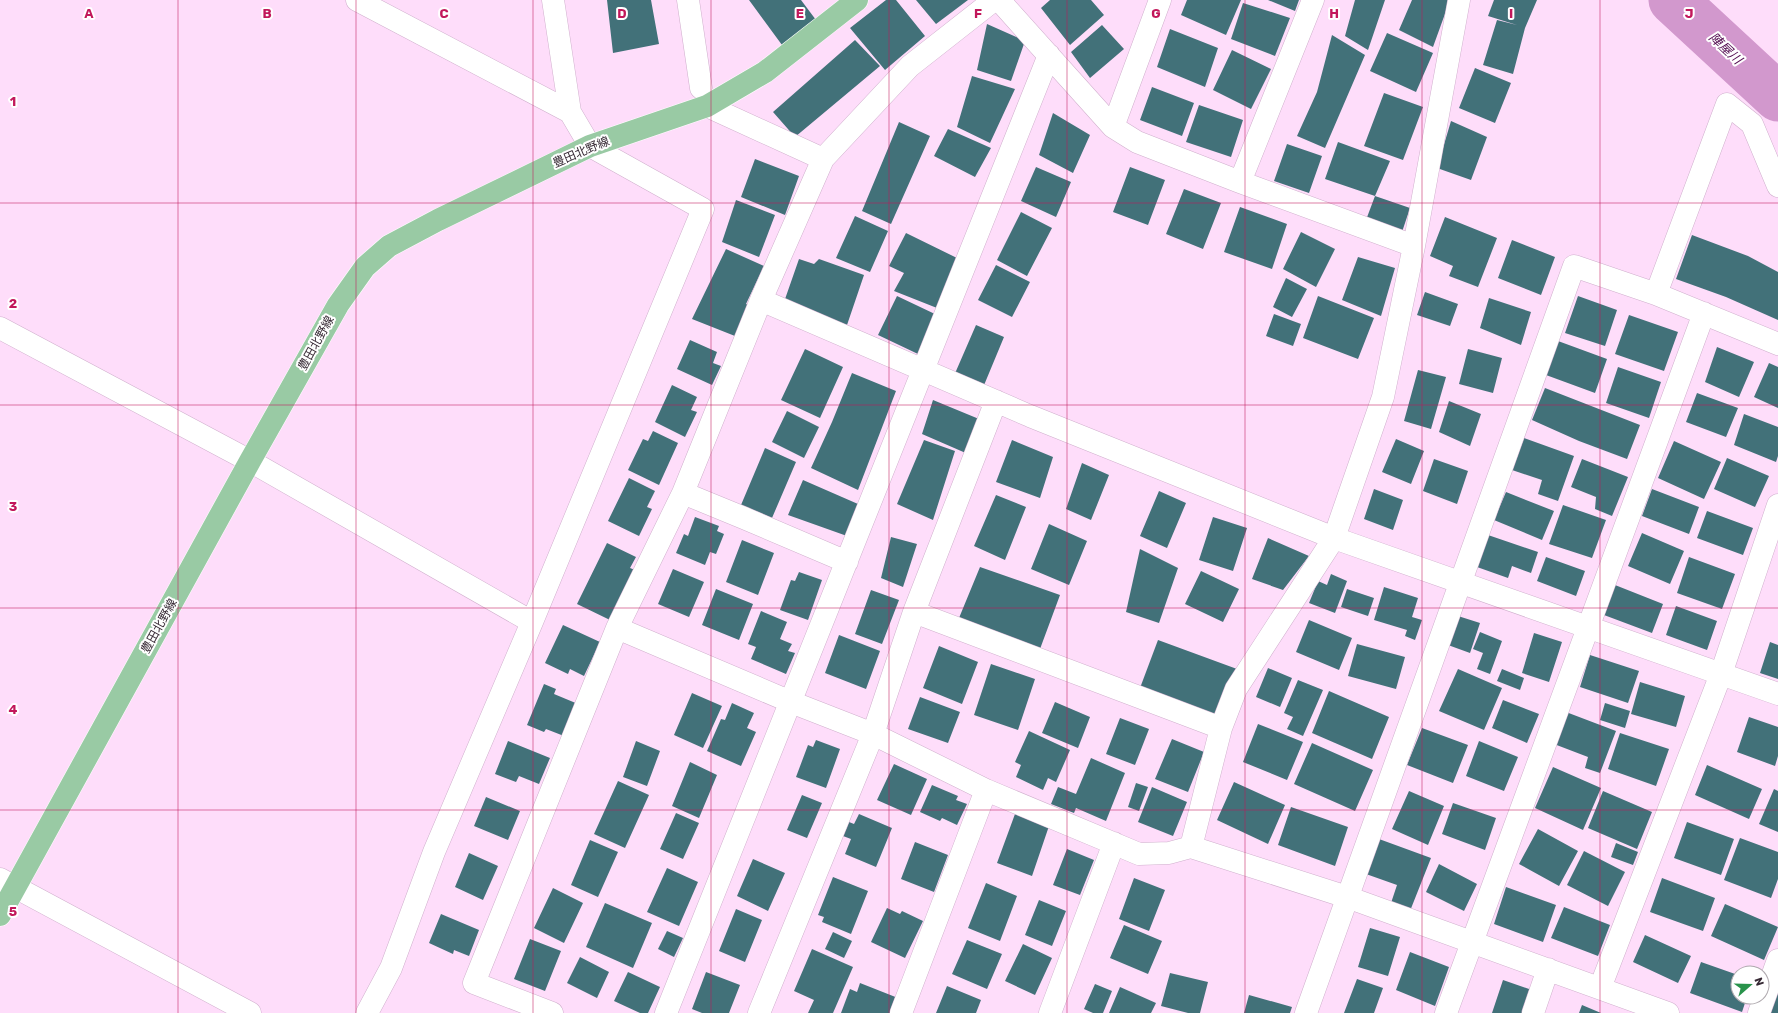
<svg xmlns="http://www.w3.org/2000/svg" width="1778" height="1013" font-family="Rubik,'Noto Sans JP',sans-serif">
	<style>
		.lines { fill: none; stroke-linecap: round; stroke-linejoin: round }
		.river { stroke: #d298cd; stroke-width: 49 }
		.building { fill: #427179 }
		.minor-casing { stroke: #d0b0cd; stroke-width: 23 }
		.major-casing { stroke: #fff; stroke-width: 23 }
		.minor { stroke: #fff; stroke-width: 22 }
		.major { stroke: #99caa4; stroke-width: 22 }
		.grid { fill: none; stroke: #c2185b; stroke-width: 1; stroke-opacity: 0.55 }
		.labels { text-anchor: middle; stroke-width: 4; stroke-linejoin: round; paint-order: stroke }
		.street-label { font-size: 12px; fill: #362934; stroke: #fff }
		.water-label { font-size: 13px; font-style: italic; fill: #50084d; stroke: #fff }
		.grid-label { font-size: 13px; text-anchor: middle; font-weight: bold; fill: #c2185b; stroke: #fff; stroke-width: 4; stroke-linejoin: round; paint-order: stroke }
	</style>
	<rect width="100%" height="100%" fill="#feddfa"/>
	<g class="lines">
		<path class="river" d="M1673,0L1778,97"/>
	</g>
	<path class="building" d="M607,0H651L659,44L613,53Z
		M749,0H801L816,20L782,45Z
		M886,0H896L925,36L885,70L850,28Z
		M916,0H968L936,24Z
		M1050,0H1091L1104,15L1070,45L1041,8Z
		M1187,0H1241L1226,35L1181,15Z
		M1268,0H1299L1295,11Z
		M1355,0H1385L1368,50L1345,36Z
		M1412,0H1450L1433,47L1399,30Z
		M1494,0H1537L1525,28L1513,74L1483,65L1497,20L1517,25L1488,16Z
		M1243,3L1290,18L1275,56L1231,39Z
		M987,24L1025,41L1011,81L977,70Z
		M1102,25L1124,49L1090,78L1071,52Z
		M1170,29L1218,48L1205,87L1157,67Z
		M1387,33L1433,53L1416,92L1370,71Z
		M1332,35L1365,55L1325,148L1297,136L1317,92Z
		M855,40L880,66L795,137L773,112Z
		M1232,50L1271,69L1251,109L1213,90Z
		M1475,68L1511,83L1495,123L1459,108Z
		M972,76L1015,89L990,143L957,127Z
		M1152,87L1194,103L1182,136L1140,120Z
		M1384,93L1423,107L1403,160L1364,146Z
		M1199,105L1243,120L1231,157L1186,142Z
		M1053,113L1090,135L1073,173L1039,155Z
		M1451,121L1487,137L1471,180L1437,168Z
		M899,122L930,136L891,224L862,211Z
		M948,129L991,148L975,177L934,156Z
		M1338,142L1390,161L1375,196L1325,179Z
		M1287,144L1322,156L1309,193L1274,181Z
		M755,159L799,176L785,215L741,197Z
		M1036,167L1071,182L1056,217L1021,201Z
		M1130,167L1165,180L1148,225L1113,212Z
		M1184,189L1221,203L1203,249L1166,234Z
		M1375,196L1410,208L1402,232L1366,220Z
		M736,200L775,215L759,257L722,242Z
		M1240,207L1287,224L1272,269L1224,252Z
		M1021,212L1052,228L1027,276L997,260Z
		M855,216L888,231L870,272L836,258Z
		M1445,217L1497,238L1478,287L1449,276L1453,266L1430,256Z
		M1301,232L1335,249L1316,287L1283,269Z
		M906,233L957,258L937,308L894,291L904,273L889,266Z
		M1692,235L1748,256L1778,272V320L1726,297L1676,279Z
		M1512,240L1555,257L1541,295L1498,278Z
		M726,249L764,266L746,304L753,307L740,338L692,319Z
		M1358,257L1395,268L1381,316L1342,300Z
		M799,259L814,264L819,259L864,275L847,325L784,302Z
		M996,265L1030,282L1012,317L978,300Z
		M1286,278L1307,289L1292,317L1273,307Z
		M1425,292L1458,304L1450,326L1417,315Z
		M897,296L937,315L918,354L878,335Z
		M1318,296L1374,318L1358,359L1303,338Z
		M1578,296L1617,310L1605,346L1565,333Z
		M1489,298L1531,312L1521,345L1480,328Z
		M1274,314L1301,324L1293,346L1266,336Z
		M1629,315L1678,332L1664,371L1615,354Z
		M976,325L1004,337L982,390L953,378Z
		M690,340L717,352L713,363L721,366L712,385L677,369Z
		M1558,341L1607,359L1595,393L1546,375Z
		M1717,347L1754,362L1739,397L1705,382Z
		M805,349L843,367L820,418L781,400Z
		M1468,349L1502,358L1493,393L1459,384Z
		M1769,363L1778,367V408L1754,397Z
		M1618,367L1661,382L1649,418L1606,403Z
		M1418,370L1446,377L1431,429L1404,421Z
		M852,373L896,391L858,490L811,468L832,422Z
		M672,385L697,397L691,410L697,412L685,437L655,422Z
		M1545,388L1640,425L1627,459L1579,441L1532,420Z
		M1697,393L1738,408L1726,437L1686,422Z
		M933,400L979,419L968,454L922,434Z
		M1449,401L1481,414L1470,446L1439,432Z
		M787,411L819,427L804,458L772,442Z
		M1744,414L1778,427V456L1776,462L1734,445Z
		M653,431L678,443L659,485L628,470L643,439L648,441Z
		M1524,438L1574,456L1558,501L1538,494L1542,480L1512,470Z
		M1396,439L1424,451L1411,484L1382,472Z
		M924,440L955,451L933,520L897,504Z
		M1012,440L1053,457L1040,498L996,482Z
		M1674,441L1721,462L1704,499L1658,478Z
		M765,448L796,462L772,518L741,505Z
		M1727,458L1769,476L1755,507L1714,489Z
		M1434,459L1468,471L1457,504L1423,491Z
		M1582,459L1628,477L1612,516L1595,509L1596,497L1571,487Z
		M1082,463L1109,475L1091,520L1066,509Z
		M629,478L655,491L647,507L652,509L639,536L608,521Z
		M803,480L858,504L847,536L788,515Z
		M1374,489L1403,500L1393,530L1364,519Z
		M1652,489L1699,507L1689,534L1642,516Z
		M1159,491L1186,503L1167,548L1140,536Z
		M1506,492L1554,511L1542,540L1494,520Z
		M996,495L1026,507L1005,560L974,546Z
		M1563,505L1606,520L1592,558L1549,544Z
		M1707,511L1753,528L1743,555L1697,538Z
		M695,517L719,526L717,531L724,534L716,554L710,552L705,565L676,553L684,534L688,536Z
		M1213,517L1247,528L1233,571L1199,560Z
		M1049,524L1087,541L1069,585L1031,569Z
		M1642,533L1684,551L1670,584L1628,566Z
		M1488,535L1538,552L1531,573L1512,566L1508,578L1477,567Z
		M891,537L917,544L903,587L881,578Z
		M1268,538L1309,556L1283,590L1252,579Z
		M742,540L774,553L758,595L726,582Z
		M607,543L636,557L630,568L635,570L610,620L577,604Z
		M1140,549L1178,568L1159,623L1126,612Z
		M1546,557L1585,571L1576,596L1537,581Z
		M1689,557L1735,574L1722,609L1677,593Z
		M980,567L1060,595L1040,649L959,618Z
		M673,569L704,582L689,617L658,604Z
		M1201,571L1239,589L1223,622L1185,604Z
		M799,572L822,580L808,620L780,610L791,580L795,581Z
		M1331,574L1347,581L1335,613L1309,603L1318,581L1327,585Z
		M1615,585L1663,604L1652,633L1604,615Z
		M1384,587L1418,598L1412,617L1422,620L1415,640L1405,636L1407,630L1374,620Z
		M716,589L753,604L739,640L702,625Z
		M1347,589L1374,598L1368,616L1341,607Z
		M871,590L899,600L882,644L855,634Z
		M1676,606L1717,621L1707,650L1666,635Z
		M761,611L787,622L780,639L792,644L788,651L795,653L786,674L751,659L756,647L748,644Z
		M1458,616L1480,623L1470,653L1448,645Z
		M1309,620L1352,638L1339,670L1296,652Z
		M563,625L600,642L584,676L570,669L568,674L545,663Z
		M1480,632L1502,641L1490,674L1477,669L1483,653L1473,649Z
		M1534,633L1562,642L1549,682L1522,673Z
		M839,635L880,651L866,689L825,673Z
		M1158,640L1237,669L1218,718L1140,688Z
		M1770,642L1778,645V679L1760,673Z
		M1357,644L1405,657L1396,689L1348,676Z
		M939,646L978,662L962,704L923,688Z
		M1590,655L1639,671L1628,703L1580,687Z
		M991,664L1035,679L1018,730L974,715Z
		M1268,668L1292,678L1280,707L1256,697Z
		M1458,669L1502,688L1484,730L1439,711Z
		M1502,669L1524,678L1520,690L1497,681Z
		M1298,680L1323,690L1303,736L1287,729L1293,717L1284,713Z
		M1640,682L1685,696L1676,727L1631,714Z
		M544,684L556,689L554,694L578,704L564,736L546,729L544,732L527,725Z
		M1329,691L1389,717L1372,759L1312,733Z
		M692,693L722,706L703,748L674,735Z
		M920,697L960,712L948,743L908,729Z
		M1503,700L1539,714L1527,743L1492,728Z
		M1055,702L1090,717L1078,748L1042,733Z
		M732,703L754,713L747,728L756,732L741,766L707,751L721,719L725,720Z
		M1605,703L1630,711L1625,728L1600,720Z
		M1566,712L1616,731L1600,773L1585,768L1588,757L1554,744Z
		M1749,717L1778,727V756L1775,766L1737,752Z
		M1120,718L1149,729L1135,765L1106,754Z
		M1258,724L1303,742L1287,780L1243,762Z
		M1422,728L1468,745L1453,783L1407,765Z
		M1029,731L1070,750L1056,782L1048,778L1043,790L1016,777L1021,765L1015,762Z
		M1620,733L1669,749L1656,786L1608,769Z
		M1172,739L1204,752L1188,792L1155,779Z
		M816,740L840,749L826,788L796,777L808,745L813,747Z
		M508,741L550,758L539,784L519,776L516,782L495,774Z
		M636,741L660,751L647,786L623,777Z
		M1479,741L1518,757L1504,791L1466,776Z
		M1312,743L1373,770L1355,811L1294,784Z
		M1091,758L1125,773L1106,821L1076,808L1074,813L1051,804L1058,787L1076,794Z
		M690,762L717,775L699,818L672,806Z
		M894,764L927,779L911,815L877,800Z
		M1707,765L1762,789L1749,819L1695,795Z
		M1553,767L1601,788L1583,830L1535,808Z
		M618,781L649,795L625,848L594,834Z
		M1234,782L1285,805L1268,844L1217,820Z
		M1136,783L1148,787L1139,811L1128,807Z
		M932,785L958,796L956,800L967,804L957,825L942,818L940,821L920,812Z
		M1152,787L1187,802L1173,836L1138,822Z
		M1774,789L1778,791V832L1759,824Z
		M1409,791L1444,806L1428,845L1392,829Z
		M1603,791L1652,812L1637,849L1588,828Z
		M802,795L822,803L807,838L787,830Z
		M486,797L520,811L508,840L474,826Z
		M1453,803L1496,818L1485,850L1442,834Z
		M1291,807L1348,827L1335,866L1278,845Z
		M676,813L699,823L683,859L660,849Z
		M859,814L892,828L876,867L845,854L851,839L843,836L849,822L854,824Z
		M1015,814L1049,826L1032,876L997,863Z
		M1687,822L1734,839L1721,875L1674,858Z
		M1538,829L1578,851L1559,886L1519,864Z
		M1740,838L1778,852V879L1771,898L1724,880Z
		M1379,839L1431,858L1410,911L1391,903L1397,885L1366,874Z
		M590,840L618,852L598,897L571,885Z
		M915,842L948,855L934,892L901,879Z
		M1616,843L1638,852L1633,865L1611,857Z
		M1067,849L1094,860L1080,895L1053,885Z
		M1584,851L1625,872L1608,906L1567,885Z
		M469,853L498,866L483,900L455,887Z
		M753,859L785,873L768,911L737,896Z
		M1439,864L1477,884L1464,911L1426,892Z
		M667,868L698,882L679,926L647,912Z
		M833,877L868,891L851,934L822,922L824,917L818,915Z
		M1134,878L1165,890L1149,931L1119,919Z
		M1662,878L1715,898L1703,931L1650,912Z
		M986,883L1017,896L1000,941L968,928Z
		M1506,887L1556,905L1543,942L1494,924Z
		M553,888L583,903L564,943L534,928Z
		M1039,900L1066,911L1052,946L1025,935Z
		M605,903L652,923L633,968L586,947Z
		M1725,904L1778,927L1764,960L1711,936Z
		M1564,907L1610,925L1598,956L1551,938Z
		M887,908L900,914L902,911L923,921L905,958L871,942Z
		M736,909L762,920L745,962L719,951Z
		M441,914L479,930L469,956L454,950L453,954L429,943Z
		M1124,925L1162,941L1148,974L1110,958Z
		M1370,928L1400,937L1388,976L1358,967Z
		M667,931L683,938L674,957L658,949Z
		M833,932L852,941L844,958L825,949Z
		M1645,935L1691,956L1678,983L1633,962Z
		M530,939L561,951L545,991L514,979Z
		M967,940L1002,954L987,989L952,974Z
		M1023,944L1052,958L1035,995L1005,981Z
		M812,949L853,967L833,1013H808L814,1000L794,991Z
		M1410,952L1449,967L1435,1006L1396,990Z
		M580,957L609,972L597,998L567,983Z
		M1701,962L1738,975V997H1747L1742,1012L1690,993Z
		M628,972L660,987L648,1013H640L614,1001Z
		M706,972L740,985L729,1013H702L692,1009Z
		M1170,973L1208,982L1200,1013H1188L1161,1006Z
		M1357,979L1383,988L1374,1013H1344Z
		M1503,980L1532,990L1524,1013H1492Z
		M860,983L898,998L892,1013H841L850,989L857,992Z
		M1095,984L1112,991L1103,1013H1093L1084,1009Z
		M947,986L981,1000L976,1013H936Z
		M1778,986V1013H1768Z
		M1120,987L1156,1003L1151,1013H1109Z
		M1249,995L1292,1007L1290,1013H1244Z
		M1582,1005L1601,1013H1579Z"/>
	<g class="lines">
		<defs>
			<path id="minor" d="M357,0L570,112
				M688,0L701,88
				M999,0L1113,127L1137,142L1240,182L1414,246
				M707,106L823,159
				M1113,127L1160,0
				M1240,182L1313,0
				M1656,294L1778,344
				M761,300L1030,416L1334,538L1778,694
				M0,328L250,461L532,622
				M683,493L744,518L847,562
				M914,612L1221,728
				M617,628L791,702L873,734L986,790L1139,854L1169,853L1191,847L1347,897L1668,1013
				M1191,847L1221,728L1236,689L1334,538L1383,397L1414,246L1459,0
				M0,879L250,1013
				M1600,988L1721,674L1778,505
				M367,1013L391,968L434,852L532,622L703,209L590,146L570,112L553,0
				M552,1013L474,983L617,628L683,493L761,300L823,159L910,66L994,0
				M666,1013L1049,55
				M759,1013L873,734L914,612L996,401
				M901,1013L986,790
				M1050,1013L1114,843
				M1306,1013L1574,266L1656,294L1727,104L1752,124L1778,186
				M1446,1013L1704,313
				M1533,1013L1548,969
				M1759,1013L1778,960"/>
			<path id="major" d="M0,915L250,461L338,305L365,267L389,246L438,220L590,146L707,106L765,72L857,0"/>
		</defs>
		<use href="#minor" class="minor-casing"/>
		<use href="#major" class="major-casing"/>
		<use href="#minor" class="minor"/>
		<use href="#major" class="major"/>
	</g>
	<path class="grid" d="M178,0V1013M356,0V1013M533,0V1013M711,0V1013M889,0V1013M1067,0V1013M1245,0V1013M1422,0V1013M1600,0V1013M0,203H1778M0,405H1778M0,608H1778M0,810H1778"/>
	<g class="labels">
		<g class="street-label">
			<text transform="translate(581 152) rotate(-23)" y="4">豊田北野線</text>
			<text transform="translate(316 343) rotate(-61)" y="4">豊田北野線</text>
			<text transform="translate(159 626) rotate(-61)" y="4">豊田北野線</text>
		</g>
		<g class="water-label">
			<text transform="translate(1726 48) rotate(43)" y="5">陣屋川</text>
		</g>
	</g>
	<g class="grid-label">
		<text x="89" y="18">A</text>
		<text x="267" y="18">B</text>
		<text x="444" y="18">C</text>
		<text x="622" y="18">D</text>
		<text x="800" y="18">E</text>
		<text x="978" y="18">F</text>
		<text x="1156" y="18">G</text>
		<text x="1334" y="18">H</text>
		<text x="1511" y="18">I</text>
		<text x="1689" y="18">J</text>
		<text x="13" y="106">1</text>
		<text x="13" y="308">2</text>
		<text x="13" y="511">3</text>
		<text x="13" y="714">4</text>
		<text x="13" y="916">5</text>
	</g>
	<g transform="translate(1750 985) rotate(70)"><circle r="19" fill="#ffffff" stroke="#afa9ae"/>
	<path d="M0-3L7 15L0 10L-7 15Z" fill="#29934b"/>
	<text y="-6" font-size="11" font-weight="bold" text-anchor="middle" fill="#362934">N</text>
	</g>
</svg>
